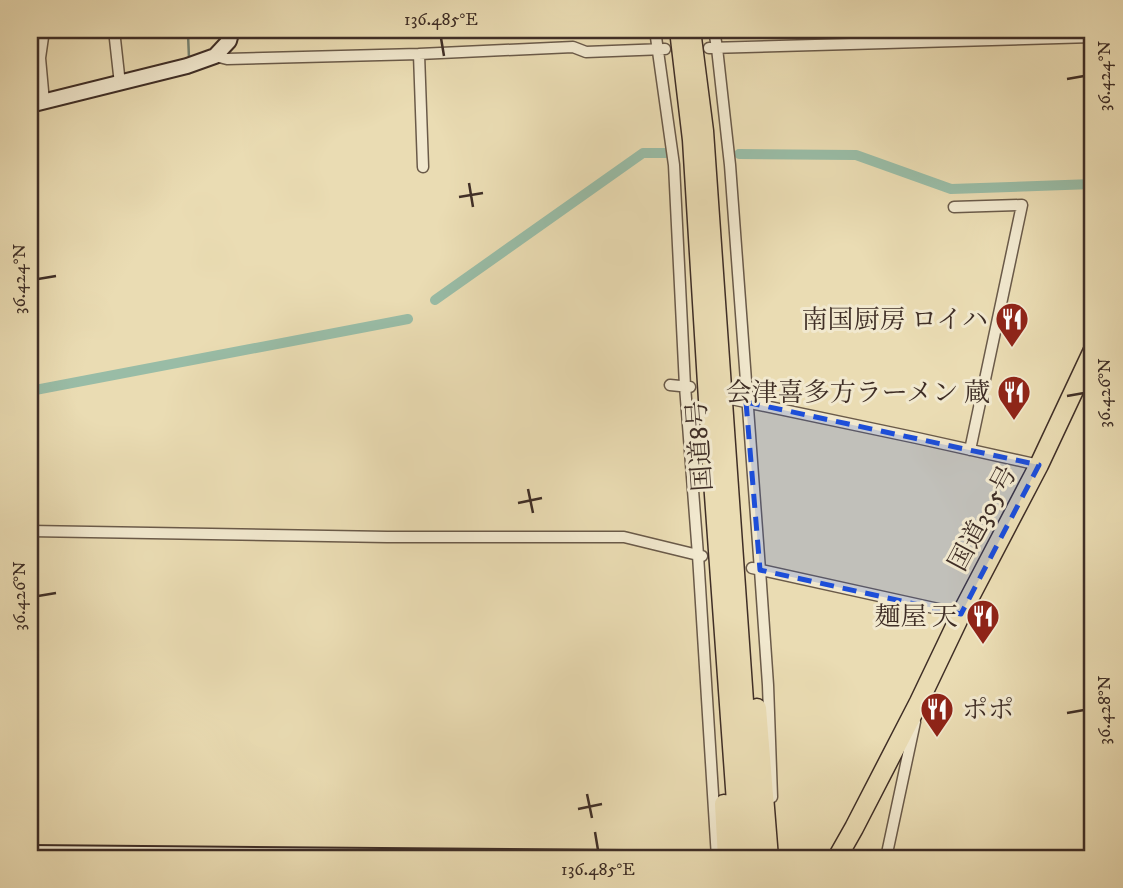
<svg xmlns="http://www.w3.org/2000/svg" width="1123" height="888" font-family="'IM FELL DW Pica','Noto Serif JP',serif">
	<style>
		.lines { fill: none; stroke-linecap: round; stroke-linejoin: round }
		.stream { stroke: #758373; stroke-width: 2.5 }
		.canal { stroke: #99bca6; stroke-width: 10 }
		.street-casing { stroke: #6a5a49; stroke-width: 13 }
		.secondary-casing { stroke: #3f2e26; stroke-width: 18 }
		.highway-casing { stroke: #3f2e26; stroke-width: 21 }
		.street { stroke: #f1e8ce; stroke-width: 10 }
		.secondary { stroke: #f1e8ce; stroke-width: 14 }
		.highway { stroke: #eadcb3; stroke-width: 18 }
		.marked { fill: #1d4ed8; fill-opacity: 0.2; stroke: #1d4ed8; stroke-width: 5; stroke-dasharray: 14 9; stroke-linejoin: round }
		.ticks { fill: none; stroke: #3f2e26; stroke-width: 2.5 }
		.labels { text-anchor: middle; stroke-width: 6; stroke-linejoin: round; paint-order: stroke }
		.poi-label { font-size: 26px; fill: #3f2e26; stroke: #f1e8ce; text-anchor: end }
		.street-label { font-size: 26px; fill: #3f2e26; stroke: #f1e8ce }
		.neatline { fill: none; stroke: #3f2e26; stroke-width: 2.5 }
		.ticks-label { font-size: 18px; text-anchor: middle; fill: #3f2e26 }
	</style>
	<rect width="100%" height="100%" fill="#eadcb3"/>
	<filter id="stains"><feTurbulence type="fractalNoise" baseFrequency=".00286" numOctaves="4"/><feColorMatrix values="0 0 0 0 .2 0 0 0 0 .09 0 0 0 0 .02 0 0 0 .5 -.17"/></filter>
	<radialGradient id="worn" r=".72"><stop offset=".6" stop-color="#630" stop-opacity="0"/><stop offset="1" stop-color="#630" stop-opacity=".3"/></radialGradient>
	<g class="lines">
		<path class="stream" d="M168,64L189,58L188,34L199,30"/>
		<path class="canal" d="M739,154L856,155L951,189L1093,184
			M435,300L643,153H666
			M30,391L408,319
			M1086,858L1093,830"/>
		<defs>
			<path id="street" d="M44,30L40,58L44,102
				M114,30L120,84
				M655,30L674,165L685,386L698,555L717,858
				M714,30L717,48L730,165L760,570L768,685L772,797
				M709,48L1093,37
				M419,54L423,167
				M215,56L227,59L419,54L573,47L586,52L665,49
				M954,207L1022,205L970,450
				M670,385L690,387
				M736,400L917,438L1039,465
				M30,531L387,537H624L702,556
				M752,568L961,614
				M886,858L915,722"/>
			<path id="secondary" d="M30,105L187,66L215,56L229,41L232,30
				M30,853L624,858"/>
			<path id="highway" d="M679,30L692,140L713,481L740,858
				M691,30L704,131L755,858
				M757,708L769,858
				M724,804L727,858
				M837,858L854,828L919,702L961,614L1039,465L1093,350"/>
		</defs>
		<use href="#street" class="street-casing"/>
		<use href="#secondary" class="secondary-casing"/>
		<use href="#highway" class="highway-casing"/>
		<use href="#street" class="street"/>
		<use href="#secondary" class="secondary"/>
		<use href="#highway" class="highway"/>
	</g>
	<path class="marked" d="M746,402L1039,465L961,614L760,570Z"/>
	<path class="ticks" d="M441,38L444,56M1067,79L1084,76M469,183L473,207M459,197L483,193M38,279L56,276M1067,396L1084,393M528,489L533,513M518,503L542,498M38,596L56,593M1067,713L1084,710M587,794L592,818M578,809L602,804M595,832L598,850"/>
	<defs>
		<symbol id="restaurant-pin" viewBox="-11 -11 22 30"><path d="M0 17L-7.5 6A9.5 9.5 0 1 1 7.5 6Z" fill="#8f2418" stroke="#f1e8ce"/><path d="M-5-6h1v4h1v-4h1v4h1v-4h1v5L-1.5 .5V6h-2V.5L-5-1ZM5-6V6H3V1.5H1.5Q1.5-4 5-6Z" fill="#fff"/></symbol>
	</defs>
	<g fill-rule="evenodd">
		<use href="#restaurant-pin" x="993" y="300" width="38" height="52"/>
		<use href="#restaurant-pin" x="995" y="373" width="38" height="52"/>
		<use href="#restaurant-pin" x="964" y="597" width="38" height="52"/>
		<use href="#restaurant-pin" x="918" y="690" width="38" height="52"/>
	</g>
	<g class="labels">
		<g class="poi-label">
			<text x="988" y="328">南国厨房 ロイハ</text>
			<text x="990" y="401">会津喜多方ラーメン 蔵</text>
			<text x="958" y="625">麺屋 天</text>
			<text x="962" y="718" text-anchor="start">ポポ</text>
		</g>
		<g class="street-label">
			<text transform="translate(699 446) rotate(-94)" y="9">国道8号</text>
			<text transform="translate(982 518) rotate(-62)" y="9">国道305号</text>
		</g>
	</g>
	<rect width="1123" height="888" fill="none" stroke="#eadcb3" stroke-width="77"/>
	<rect x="38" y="38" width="1046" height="812" class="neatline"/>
	<g class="ticks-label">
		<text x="441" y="25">136.485°E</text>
		<text transform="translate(1104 76) rotate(-90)" y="6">36.424°N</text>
		<text transform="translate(19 279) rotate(-90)" y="6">36.424°N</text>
		<text transform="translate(1104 393) rotate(-90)" y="6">36.426°N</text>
		<text transform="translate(19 596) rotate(-90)" y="6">36.426°N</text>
		<text transform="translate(1104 710) rotate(-90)" y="6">36.428°N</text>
		<text x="598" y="875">136.485°E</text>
	</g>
	<rect width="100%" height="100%" filter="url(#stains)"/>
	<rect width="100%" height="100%" fill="url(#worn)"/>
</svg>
